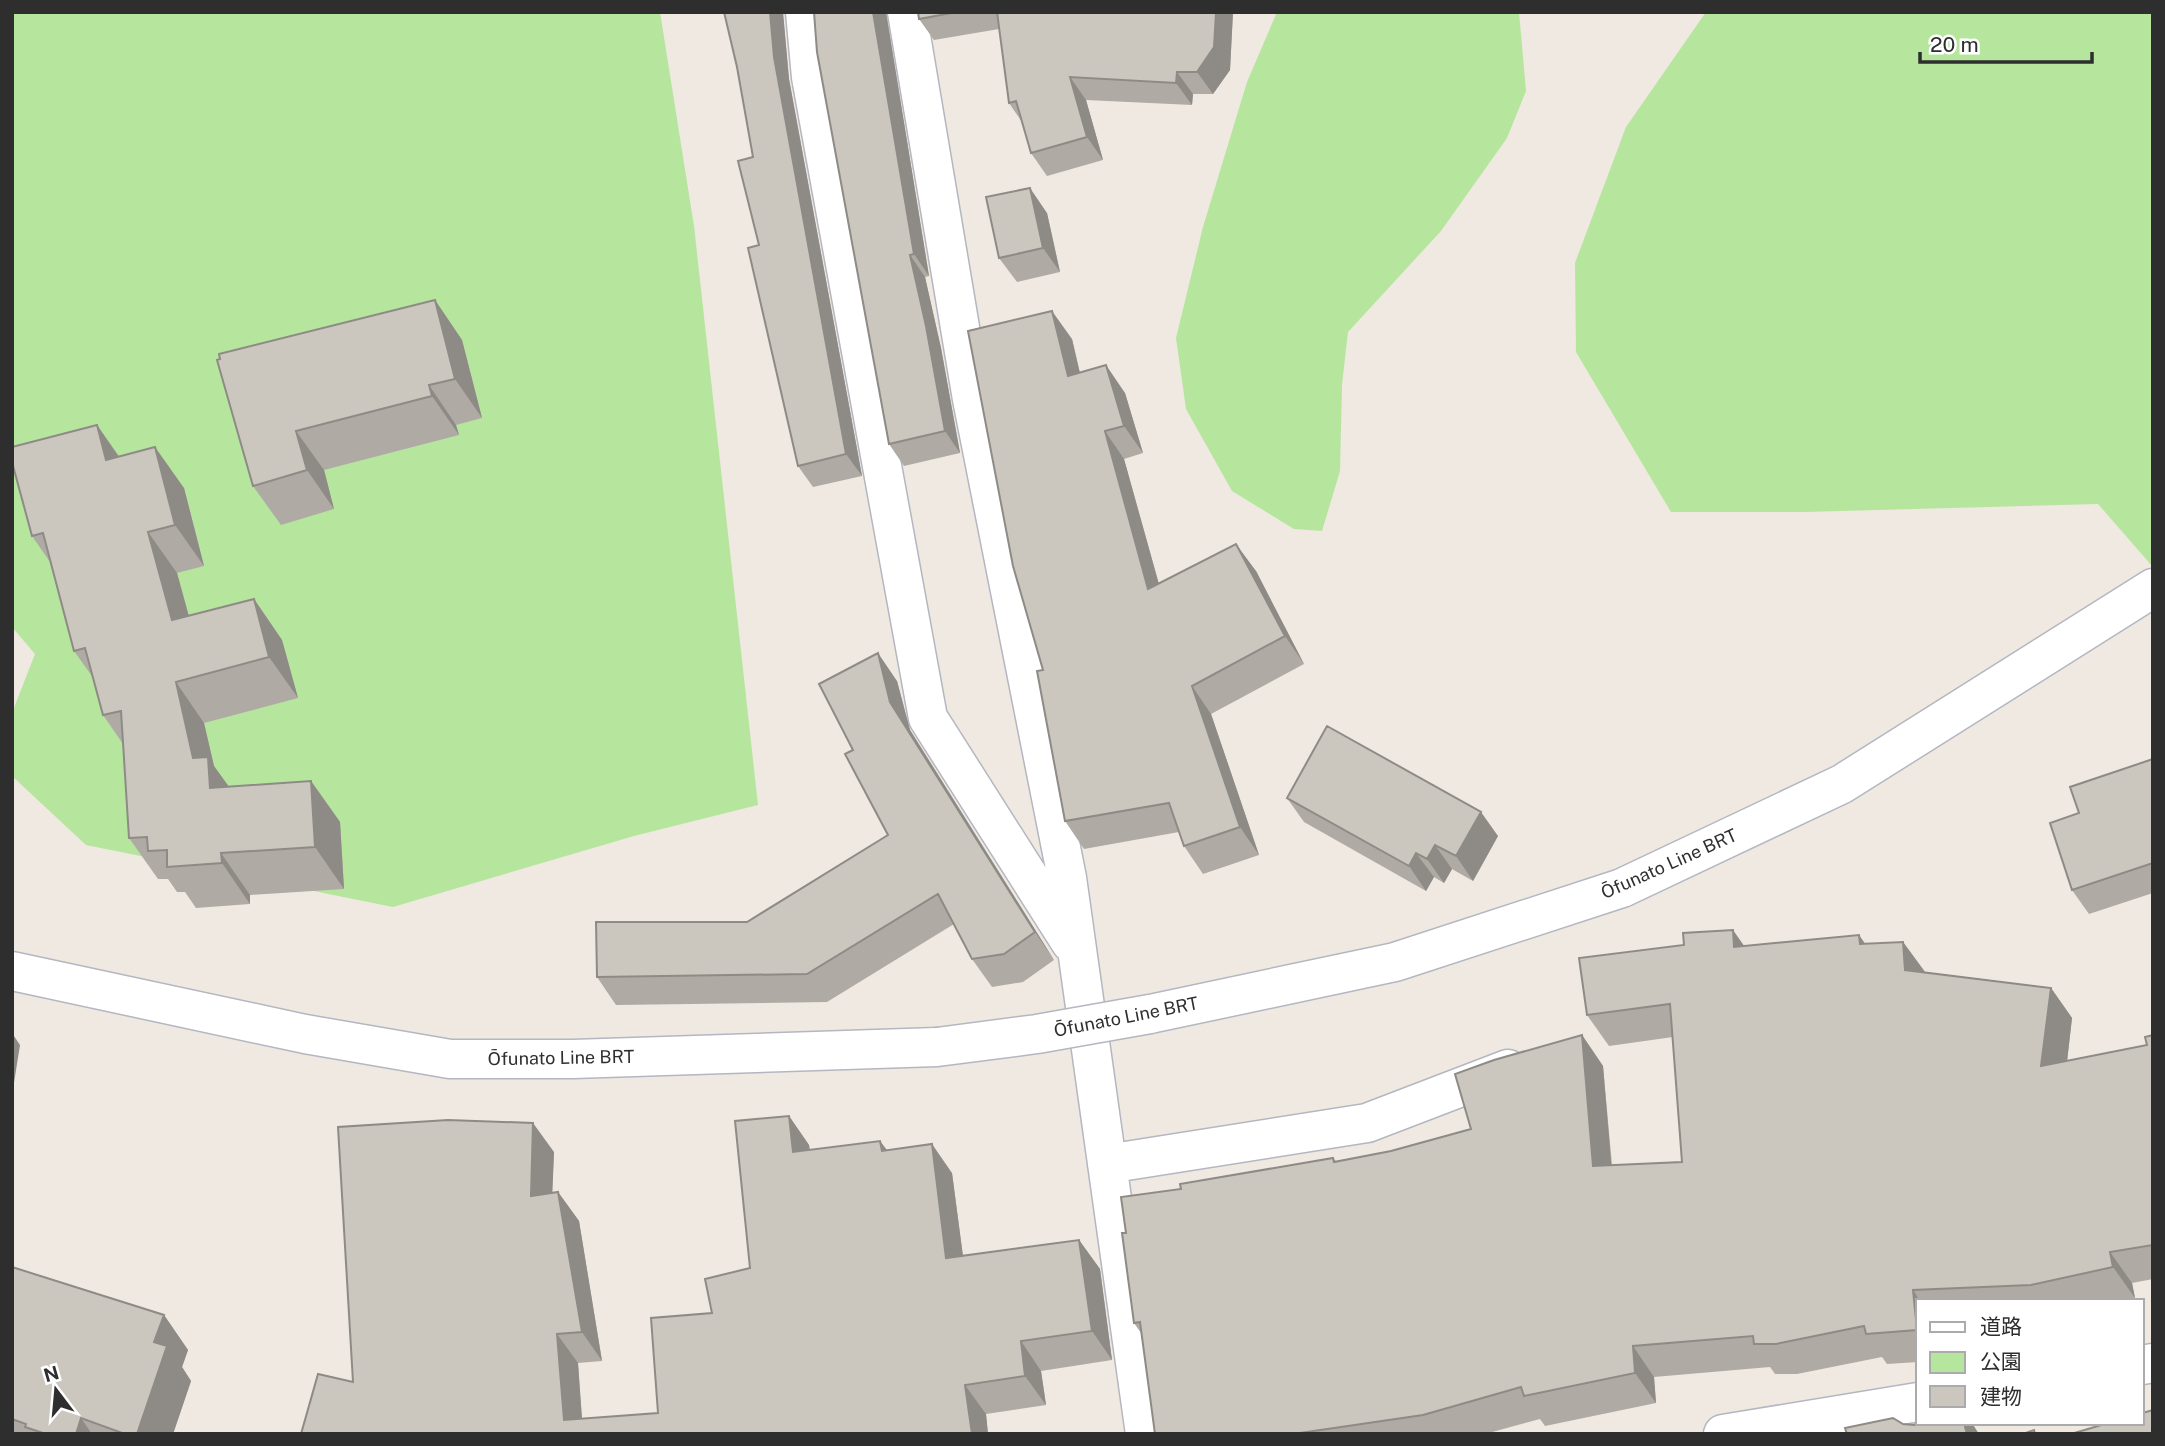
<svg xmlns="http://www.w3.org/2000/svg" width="2165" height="1446" font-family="'Public Sans','Noto Sans JP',sans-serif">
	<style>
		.green { fill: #b6e59e }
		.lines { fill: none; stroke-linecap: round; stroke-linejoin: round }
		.minor-casing { stroke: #b4b7c1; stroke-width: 41 }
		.minor { stroke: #fff; stroke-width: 38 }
		.minor-bridge-casing { stroke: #b4b7c1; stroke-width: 41; stroke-linecap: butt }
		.minor-bridge { stroke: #fff; stroke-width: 38 }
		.wall { fill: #afaba4 }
		.shaded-wall { fill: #8e8b86 }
		.building { fill: #cbc7bf; stroke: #8e8b86; stroke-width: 2 }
		.labels { text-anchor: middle; stroke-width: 5; stroke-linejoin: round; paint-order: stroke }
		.street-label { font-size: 18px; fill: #2e2e2e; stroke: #fff }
	</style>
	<rect width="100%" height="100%" fill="#efe9e1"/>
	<path class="green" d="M12,12H660L694,226L758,805L634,836L393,907L86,845L12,776V713L35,654L12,627Z
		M1277,12H1519L1526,91L1507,138L1441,231L1348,332L1342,385L1340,471L1322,531L1294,529L1232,491L1186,409L1176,338L1203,227L1247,82Z
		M1706,12H2153V567L2098,504L1804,512H1671L1576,352L1575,263L1626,127Z"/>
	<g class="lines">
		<defs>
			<path id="minor" d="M805,12L811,77L928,718L1071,943
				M907,12L972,399L1067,878L1145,1434
				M12,971L305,1034L450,1059H573L937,1047
				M1150,1014L1395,962L1622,888L1842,784L2153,588
				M1107,1164L1367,1123L1508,1069
				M2142,1365L2153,1363
				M1723,1434L1918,1402"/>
		</defs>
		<use href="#minor" class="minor-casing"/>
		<use href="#minor" class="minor"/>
		<defs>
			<path id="minor-bridge" d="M937,1047L1037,1034L1150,1014"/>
		</defs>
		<use href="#minor-bridge" class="minor-bridge-casing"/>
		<use href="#minor-bridge" class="minor-bridge"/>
	</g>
	<path class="wall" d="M814,12H886L929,276L925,277L941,348L960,453L904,466L889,444Z
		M918,12H1233L1230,70L1213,94H1193L1192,105L1086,100L1103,160L1047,176L1031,153L1022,122L1009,103L999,29L934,40L919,19Z
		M783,14L789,79L862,476L813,487L798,466L759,245L753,157L737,67Z
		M1047,213L1060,272L1017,282L999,258Z
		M435,300L462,340L482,418L456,425L459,435L324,470L334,509L281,525L253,486L217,360Z
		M1072,339L1080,373L1125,393L1143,453L1124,459L1159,584L1256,571L1304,664L1211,714L1259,855L1203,874L1184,846L1179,832L1084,849L1065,821L1043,670Z
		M97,425L119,456L184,488L204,566L177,573L189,616L254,599L282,640L298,698L204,723L214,766L229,787L311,781L340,822L344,889L250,895V904L196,908L185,892H177L168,879H158L129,838L123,744L103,715L94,679L74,651L50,562L32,536Z
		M897,681L910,730L1054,960L1023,982L992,987L972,959L954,924L827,1002L616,1005L597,977L747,922L888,835Z
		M2153,759V893L2089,914L2072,890L2079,813Z
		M1287,798L1498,836L1473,881L1452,869L1444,883L1434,877L1426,891L1304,822Z
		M1903,942L1925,972L2051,988L2072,1018L2067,1061L2147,1045L2153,1035V1279L2132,1283L2135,1298L2120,1301H1918V1362L1887,1364L1882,1357L1797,1374H1775L1770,1367L1654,1377L1656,1403L1545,1426L1540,1419L1485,1434H1155L1141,1333L1134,1323L1126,1233L1181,1189L1333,1158L1336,1161L1391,1151L1471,1129L1582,1035L1603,1066L1612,1165L1682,1162L1673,1037L1609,1046L1587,1015L1744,946L1866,944Z
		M789,1116L809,1145L810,1150L880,1141L887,1150L952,1173L963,1256L1079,1240L1100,1269L1112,1360L1041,1371L1046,1405L986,1414L988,1434H301L353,1382L554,1152L552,1193L558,1192L579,1221L602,1361L578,1363L582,1419L658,1413L712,1313L750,1268Z
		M12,1267L164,1315L188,1350L182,1367L191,1381L173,1434H12Z"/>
	<path class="shaded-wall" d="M770,12H783L789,79L862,476L846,454L774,57Z
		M873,12H886L929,276L914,254Z
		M1216,12H1233L1230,70L1213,94L1197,72Z
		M1177,72L1193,94L1192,105L1176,83Z
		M1070,77L1086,100L1103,160L1087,137Z
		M1030,188L1047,213L1060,272L1043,248Z
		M910,255L925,277L941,348L960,453L945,431Z
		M435,300L462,340L482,418L455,379Z
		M1052,311L1072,339L1087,404L1068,376Z
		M1106,365L1125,393L1143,453L1124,426Z
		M429,385L456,425L459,435L432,396Z
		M97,425L125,466L106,460Z
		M296,431L324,470L334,509L307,470Z
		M1105,431L1124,459L1168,617L1148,589Z
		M155,447L184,488L204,566L175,525Z
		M148,532L177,573L201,661L172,620Z
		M1236,544L1256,571L1304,664L1285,636Z
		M254,599L282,640L298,698L269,657Z
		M878,653L897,681L910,730L1054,960L1035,932L890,702Z
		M176,682L204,723L214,766L237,798L210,788L193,758Z
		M1192,686L1211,714L1259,855L1240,827Z
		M311,781L340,822L344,889L315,847Z
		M1481,812L1498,836L1473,881L1456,856Z
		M1435,845L1452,869L1444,883L1427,859Z
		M221,853L250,895V904L222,863Z
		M1416,853L1434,877L1426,891L1409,866Z
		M1733,930L1754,960L1734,947Z
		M1859,935L1881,966L1860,944Z
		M1903,942L1925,972L1905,970Z
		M2051,988L2072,1018L2063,1097L2041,1066Z
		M12,1033L20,1045L13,1089L12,1088Z
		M1582,1035L1603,1066L1614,1197L1593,1166Z
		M789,1116L809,1145L813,1181L793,1152Z
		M533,1123L554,1152L551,1225L531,1196Z
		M880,1141L901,1170L882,1151Z
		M932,1144L952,1173L967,1287L946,1258Z
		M558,1192L579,1221L602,1361L582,1332Z
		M1079,1240L1100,1269L1112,1360L1092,1331Z
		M2110,1252L2132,1283L2135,1298L2113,1267Z
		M1913,1290L1920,1301H1918V1332L1917,1330Z
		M164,1315L188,1350L182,1367L191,1381L173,1434H137L154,1342Z
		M557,1334L578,1363L583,1434L564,1420Z
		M1021,1341L1041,1371L1046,1405L1025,1376Z
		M1633,1346L1654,1377L1656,1403L1635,1373Z
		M965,1385L986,1414L988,1434H972Z
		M81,1418L92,1434H76Z
		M1964,1423H1972L1979,1434H1967Z"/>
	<path class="building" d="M724,12H770L774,57L846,454L798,466L748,248L759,245L738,161L753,157L737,67Z
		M814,12H873L914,254L910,255L926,326L945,431L889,444L817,52Z
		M918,12H957L919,19Z
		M997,12H1216L1214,47L1197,72H1177L1176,83L1070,77L1087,137L1031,153L1016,101L1009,103Z
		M1030,188L1043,248L999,258L986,197Z
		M435,300L455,379L429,385L432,396L296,431L307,470L253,486L217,360L220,359L219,354Z
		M1052,311L1068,376L1106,365L1124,426L1105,431L1148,589L1236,544L1285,636L1192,686L1240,827L1184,846L1169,803L1065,821L1037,671L1043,670L1013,566L968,331Z
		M97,425L106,460L155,447L175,525L148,532L172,620L254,599L269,657L176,682L193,758L208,757L210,788L311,781L315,847L221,853L222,863L167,867V850L148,851L147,837L129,838L121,711L103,715L85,648L74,651L43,533L32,536L12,462V447Z
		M878,653L890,702L1035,932L1004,954L972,959L938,894L807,974L597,977L596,922H747L888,835L845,754L853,750L819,684Z
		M1327,726L1481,812L1456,856L1435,845L1427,859L1416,853L1409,866L1287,798Z
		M2153,759V863L2072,890L2050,823L2079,813L2070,787Z
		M1733,930L1734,947L1859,935L1860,944L1903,942L1905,970L2051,988L2041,1066L2147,1045L2145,1037L2153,1035V1245L2110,1252L2113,1267L2031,1285L1913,1290L1917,1330L1866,1334L1864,1326L1776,1344H1754L1753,1336L1633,1346L1635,1373L1524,1396L1521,1387L1423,1415L1293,1434H1155L1140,1322L1134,1323L1122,1233H1126L1121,1197L1181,1189L1180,1184L1333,1158L1334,1162L1391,1151L1471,1129L1455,1074L1494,1060L1582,1035L1593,1166L1682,1162L1670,1004L1587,1015L1579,958L1684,945L1683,933Z
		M789,1116L793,1152L880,1141L882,1151L932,1144L946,1258L1079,1240L1092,1331L1021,1341L1025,1376L965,1385L972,1434H301L318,1374L353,1382L338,1127L448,1120L533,1123L531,1196L558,1192L582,1332L557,1334L564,1420L658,1413L651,1318L712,1313L705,1279L750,1268L735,1121Z
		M12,1267L164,1315L154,1342L167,1346L137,1434H125L81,1418L76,1434H46L25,1427L26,1424L12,1419Z
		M2153,1410V1434H2071L2108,1423H2142V1413Z
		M1893,1418L1903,1424L1914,1425L1918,1423H1964L1967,1434H1847L1845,1428Z
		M2034,1430L2035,1434H2023Z"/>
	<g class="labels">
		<g class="street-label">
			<text transform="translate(1669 864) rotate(-24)" y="6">Ōfunato Line BRT</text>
			<text transform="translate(1126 1017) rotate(-11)" y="6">Ōfunato Line BRT</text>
			<text transform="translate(561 1058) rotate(-1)" y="6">Ōfunato Line BRT</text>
		</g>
	</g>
	<rect width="2165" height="1446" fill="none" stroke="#2e2e2e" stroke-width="28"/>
	<rect x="1916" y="1299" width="228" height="126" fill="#ffffff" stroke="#ababab" stroke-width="2"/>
	<rect x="1930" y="1322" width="35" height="10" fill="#ffffff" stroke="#ababab" stroke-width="2"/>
	<text x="1980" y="1334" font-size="21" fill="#2e2e2e">道路</text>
	<rect x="1930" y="1352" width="35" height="21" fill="#b6e59e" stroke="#ababab" stroke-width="2"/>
	<text x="1980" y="1369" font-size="21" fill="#2e2e2e">公園</text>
	<rect x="1930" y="1386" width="35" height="21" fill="#cbc7bf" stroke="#ababab" stroke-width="2"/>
	<text x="1980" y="1404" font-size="21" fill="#2e2e2e">建物</text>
	<g transform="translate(56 1390) rotate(344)" stroke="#ffffff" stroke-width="5" paint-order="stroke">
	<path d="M0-5L12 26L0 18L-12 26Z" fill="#2e2e2e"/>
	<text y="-10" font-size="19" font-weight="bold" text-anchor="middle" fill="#2e2e2e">N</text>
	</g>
	<path d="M1920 52v10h172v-10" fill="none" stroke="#2e2e2e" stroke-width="3.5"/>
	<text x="1930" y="52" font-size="21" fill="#2e2e2e" stroke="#ffffff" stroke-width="5" paint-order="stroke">20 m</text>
</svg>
